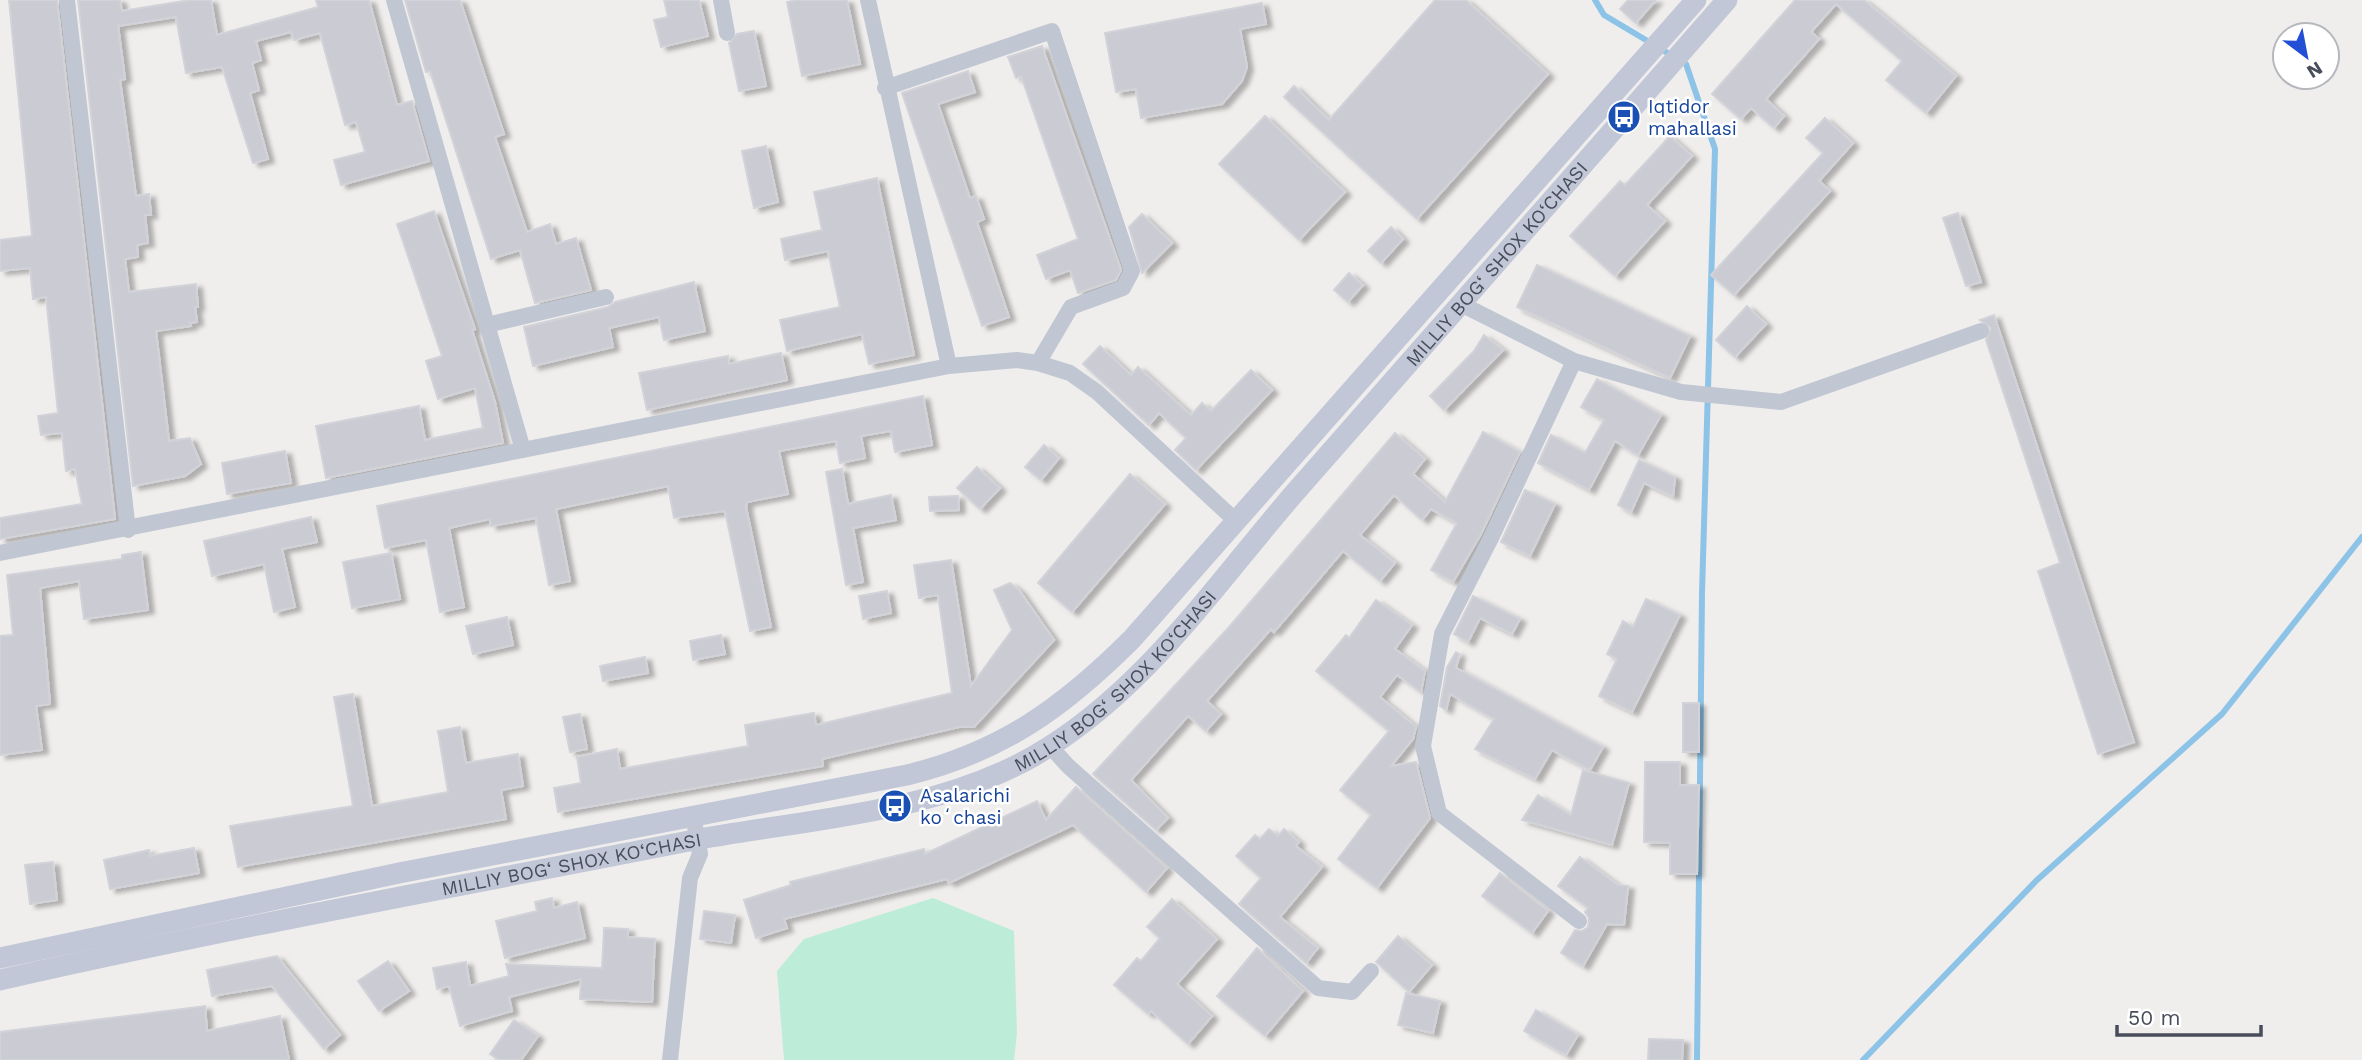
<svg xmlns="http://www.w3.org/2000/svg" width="2362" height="1060" font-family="'Work Sans',sans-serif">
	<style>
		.green { fill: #bdecd8 }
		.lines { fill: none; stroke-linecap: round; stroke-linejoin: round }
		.stream { stroke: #8cc3e7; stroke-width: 6 }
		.building { fill: #cbcbd3; stroke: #d2d2d9; stroke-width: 2; filter: url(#shadow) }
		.street { stroke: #c1c7d2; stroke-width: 16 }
		.secondary { stroke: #c1c7d6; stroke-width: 21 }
		.labels { text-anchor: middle; stroke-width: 5; stroke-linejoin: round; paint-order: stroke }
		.transit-label { font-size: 19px; fill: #164399; stroke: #fff; text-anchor: start }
		.street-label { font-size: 19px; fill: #474d5a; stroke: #fff }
	</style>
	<defs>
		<filter id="shadow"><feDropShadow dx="6" dy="3.5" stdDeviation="2" flood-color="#0004"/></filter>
	</defs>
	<rect width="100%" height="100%" fill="#f0eeed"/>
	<path class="green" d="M933,898L1014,931L1017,1033L1014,1060H784L777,971L804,939Z"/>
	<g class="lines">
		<path class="stream" d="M1595,0L1604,15L1686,64L1715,149L1702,593L1697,1060
			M1863,1060L2037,880L2222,714L2362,537"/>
	</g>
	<path class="building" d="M9,0H57L115,519L0,539V518L82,504L75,469L66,471L62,433L41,435L38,416L58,413L46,297L33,299L30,268L0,271V240L32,236Z
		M78,0H120L122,11L190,0H211L217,35L318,7L316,0H369L397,105L412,101L429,161L341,185L334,160L365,152L356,122L345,125L320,33L294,40L291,32L256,41L261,60L252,63L259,90L250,93L268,159L253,163L222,67L186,73L176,17L118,26L125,79L120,80L136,196L149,194L151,215H145L148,243L137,245L138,257L125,259L129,292L196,284L198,307H195L197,322L190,323L191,326L156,331L169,441L190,438L201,464L185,476L133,486Z
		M405,0H460L504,134L495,137L527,232L550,224L556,244L576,238L591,290L535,303L520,250L491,259L430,71L426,72Z
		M664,0H699L708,36L661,47L654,20L668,17Z
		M797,0H847L860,64L802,76L787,2Z
		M1435,0H1466L1548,74L1417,219L1284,97L1294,86L1329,120Z
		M1628,0H1656L1636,23L1620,9Z
		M1795,0H1864L1956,76L1926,113L1886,80L1902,61L1836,4L1811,32L1819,39L1766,99L1784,116L1774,128L1751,108L1741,119L1712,94Z
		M1262,3L1266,24L1240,29L1247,67L1242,81L1222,104L1141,118L1136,89L1116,92L1105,33Z
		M754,31L766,86L739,91L729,43L737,34Z
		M1042,46L1121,270L1116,280L1078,293L1070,270L1046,279L1037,255L1078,239L1021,76L1016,78L1008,57Z
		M968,71L975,92L938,104L970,198L976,196L984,219L977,222L1009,317L982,326L902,93Z
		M1265,116L1345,192L1299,240L1219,164Z
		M1825,118L1853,143L1819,181L1830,191L1734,295L1711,275L1823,153L1806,138Z
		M1670,136L1692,156L1647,205L1665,221L1615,276L1570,236L1620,181L1625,185Z
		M766,146L778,202L754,208L742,151Z
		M877,178L914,355L869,364L862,334L787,351L780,320L840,307L828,251L785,260L781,239L822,230L814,192Z
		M434,211L475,329L472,330L495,402L503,443L326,478L316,426L419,406L425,440L483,428L475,388L438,399L426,361L442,356L397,224Z
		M1958,213L1981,282L1966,286L1943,218Z
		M1142,214L1172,243L1142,273L1129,227Z
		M1391,227L1403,239L1381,263L1368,251Z
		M1537,265L1690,336L1670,378L1517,307Z
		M1349,273L1363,285L1348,302L1334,290Z
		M694,282L705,331L664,340L659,317L609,328L613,347L533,366L524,327L608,307L615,302Z
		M1747,306L1766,324L1735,357L1716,340Z
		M1994,315L2134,742L2098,754L2038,571L2060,563L1986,340L1991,328L1980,320Z
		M1484,335L1503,350L1444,410L1430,396L1474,351Z
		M1100,346L1131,375L1138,367L1191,415L1202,403L1211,411L1251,370L1272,390L1196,470L1175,450L1186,438L1159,413L1149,425L1083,364Z
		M781,353L787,380L647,410L639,373L728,356L729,364Z
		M1597,379L1661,415L1638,455L1615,441L1589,490L1538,463L1551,435L1585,453L1604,420L1581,407Z
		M923,396L932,445L895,452L891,431L861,436L865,458L840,463L836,441L779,451L788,494L747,502L746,507L771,627L750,631L725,511L674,518L668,486L556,509L570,581L549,585L536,518L491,526L490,519L449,528L464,607L440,612L426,540L385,548L377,506Z
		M1483,432L1520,452L1481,534L1453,582L1431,570L1457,523L1431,509L1422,520L1394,495L1360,535L1395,563L1380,581L1343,551L1274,632L1271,629L1207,701L1221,714L1206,731L1188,716L1131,780L1168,818L1156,830L1093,774L1229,627L1395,433L1425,459L1413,474L1445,502Z
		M1044,445L1059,458L1041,480L1025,467Z
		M285,451L291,483L227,494L222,463Z
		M1639,460L1675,477L1673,496L1644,483L1631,512L1618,505Z
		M977,467L1000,488L980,509L957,488Z
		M842,469L848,504L891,495L896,520L853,528L863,582L846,585L826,472Z
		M1130,474L1165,504L1072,612L1038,583Z
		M1525,490L1555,504L1530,556L1501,542Z
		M958,496L959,510L930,511L929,497Z
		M311,517L317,542L282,549L295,607L274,612L264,564L212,576L204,541Z
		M141,552L148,610L84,619L79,581L40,588L50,704L36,706L42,750L0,755V636L13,635L7,575L122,559V555Z
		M391,553L400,599L352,608L343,562Z
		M951,560L971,686L1012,630L994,590L1010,583L1019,590L1054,640L974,727H959L822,759L823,766L558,812L554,788L581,783L577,757L617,749L620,769L748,746L745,725L814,713L816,725L952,693L938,595L919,598L914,565Z
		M887,591L891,613L863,619L859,596Z
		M1473,596L1520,619L1512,634L1480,618L1468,642L1454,634Z
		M1646,599L1680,615L1632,712L1599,696L1617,659L1607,654L1623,621L1633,627Z
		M1376,600L1412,625L1395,649L1425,671L1421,692L1397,675L1380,697L1416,727L1413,739L1391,766L1416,762L1430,818L1377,888L1338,859L1371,815L1340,790L1389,731L1316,671L1346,635L1349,638Z
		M507,617L513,645L473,654L466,626Z
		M721,635L725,654L693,660L690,641Z
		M1456,652L1459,654L1456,668L1603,747L1590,770L1552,750L1535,779L1475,749L1494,719L1450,694L1446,710L1440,706L1447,667Z
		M645,657L648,673L603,681L600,666Z
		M353,694L372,806L448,792L438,731L460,727L466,763L518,754L523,786L501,790L506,819L238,867L230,826L353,806L334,697Z
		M1683,703H1699V752H1683Z
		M580,714L587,749L570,752L563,717Z
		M1645,762H1680V785H1699L1697,874H1670V843L1644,842Z
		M1583,770L1629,783L1612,845L1522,820L1538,795L1571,815Z
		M1076,787L1167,868L1146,892L1073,825L949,883L947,879L784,919L787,928L756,938L744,900L791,885L790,882L924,849L925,854L1037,801L1046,820Z
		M1269,829L1278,836L1284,829L1299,842L1296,846L1322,867L1280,917L1318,948L1306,963L1239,904L1261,878L1236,856L1255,835L1260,839Z
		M194,848L199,873L110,889L104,860L149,850L150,856Z
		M1580,857L1618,885L1628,886L1624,925L1607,924L1583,966L1561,953L1575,930L1582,931L1588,927L1589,918L1585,912L1588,908L1558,886Z
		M53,862L57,900L30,904L25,865Z
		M1500,873L1548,911L1532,933L1482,896Z
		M552,898L554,908L577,902L585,938L505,958L496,921L537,911L535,902Z
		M1172,899L1217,939L1177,984L1212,1016L1188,1044L1151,1011L1148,1014L1114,985L1137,958L1141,961L1160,938L1147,927Z
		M704,911L735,915L731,943L700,939Z
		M604,928L628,929V937L655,939L652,1002L580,999L581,979L509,997L512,1011L460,1026L449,986L437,989L433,968L466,962L470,986L509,976L506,964L602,968Z
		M1398,936L1432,965L1409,992L1376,962Z
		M1257,948L1303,991L1265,1036L1217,996Z
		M277,956L340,1035L324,1049L272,986L212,996L207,970Z
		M388,961L409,991L379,1011L358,981Z
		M1406,993L1440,1001L1433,1033L1398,1025Z
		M205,1006L207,1031L280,1016L289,1060H0V1032Z
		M1536,1010L1578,1035L1566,1055L1524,1031Z
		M514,1020L538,1036L521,1060H499L490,1054Z
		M1649,1039L1683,1040L1682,1060H1648Z"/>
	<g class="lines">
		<path class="street" d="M67,0L128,530
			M394,0L523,450
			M721,0L727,33
			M868,0L949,366
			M885,88L1052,31L1132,271L1123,288L1071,307L1038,363
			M1461,304L1574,361L1681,392L1781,402L1981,331
			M487,325L606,297
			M1574,361L1491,538L1442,634L1423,746L1439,813L1579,921
			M0,553L949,366L1017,360L1038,363L1070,373L1097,392L1237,522
			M1050,746L1068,766L1318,988L1352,992L1371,971
			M670,1060L690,878L700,854L693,815"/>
		<g class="secondary">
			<path d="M0,958L399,873L907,775C1002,752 1064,707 1132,639L1696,0"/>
			<path id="s1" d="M0,980C228,928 460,886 689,841C804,819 929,815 1034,756C1144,693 1216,583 1298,489C1442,327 1584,163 1727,0"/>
		</g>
	</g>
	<defs>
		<symbol id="bus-disc" viewBox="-11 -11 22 22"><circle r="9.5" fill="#1a4fb4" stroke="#fff"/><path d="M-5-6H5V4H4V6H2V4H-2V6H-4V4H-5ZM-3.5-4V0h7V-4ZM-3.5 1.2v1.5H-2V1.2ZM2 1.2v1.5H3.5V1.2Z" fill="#fff"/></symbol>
	</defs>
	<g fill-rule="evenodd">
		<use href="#bus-disc" x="1605" y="98" width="38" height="38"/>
		<use href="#bus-disc" x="876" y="787" width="38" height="38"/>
	</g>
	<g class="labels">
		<g class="transit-label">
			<text x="1648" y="113">Iqtidor<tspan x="1648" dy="22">mahallasi</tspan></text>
			<text x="920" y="802">Asalarichi<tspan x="920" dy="22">koʻchasi</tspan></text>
		</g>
		<g class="street-label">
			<text dy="7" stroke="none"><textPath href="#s1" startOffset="1738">MILLIY BOG‘ SHOX KO‘CHASI</textPath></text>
			<text dy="7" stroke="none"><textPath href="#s1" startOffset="1171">MILLIY BOG‘ SHOX KO‘CHASI</textPath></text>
			<text dy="7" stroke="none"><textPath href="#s1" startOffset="583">MILLIY BOG‘ SHOX KO‘CHASI</textPath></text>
		</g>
	</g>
	<g transform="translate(2306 56) rotate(148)"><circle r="33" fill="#ffffff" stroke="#b5b8bd" stroke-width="2"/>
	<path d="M0-5L12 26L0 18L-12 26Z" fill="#224fd5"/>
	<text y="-10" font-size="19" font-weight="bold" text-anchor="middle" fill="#474d5a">N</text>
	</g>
	<path d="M2117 1025v10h144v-10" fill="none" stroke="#474d5a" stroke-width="3.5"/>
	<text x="2128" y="1025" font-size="21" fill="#474d5a" stroke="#ffffff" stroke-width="5" paint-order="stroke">50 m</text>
</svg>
